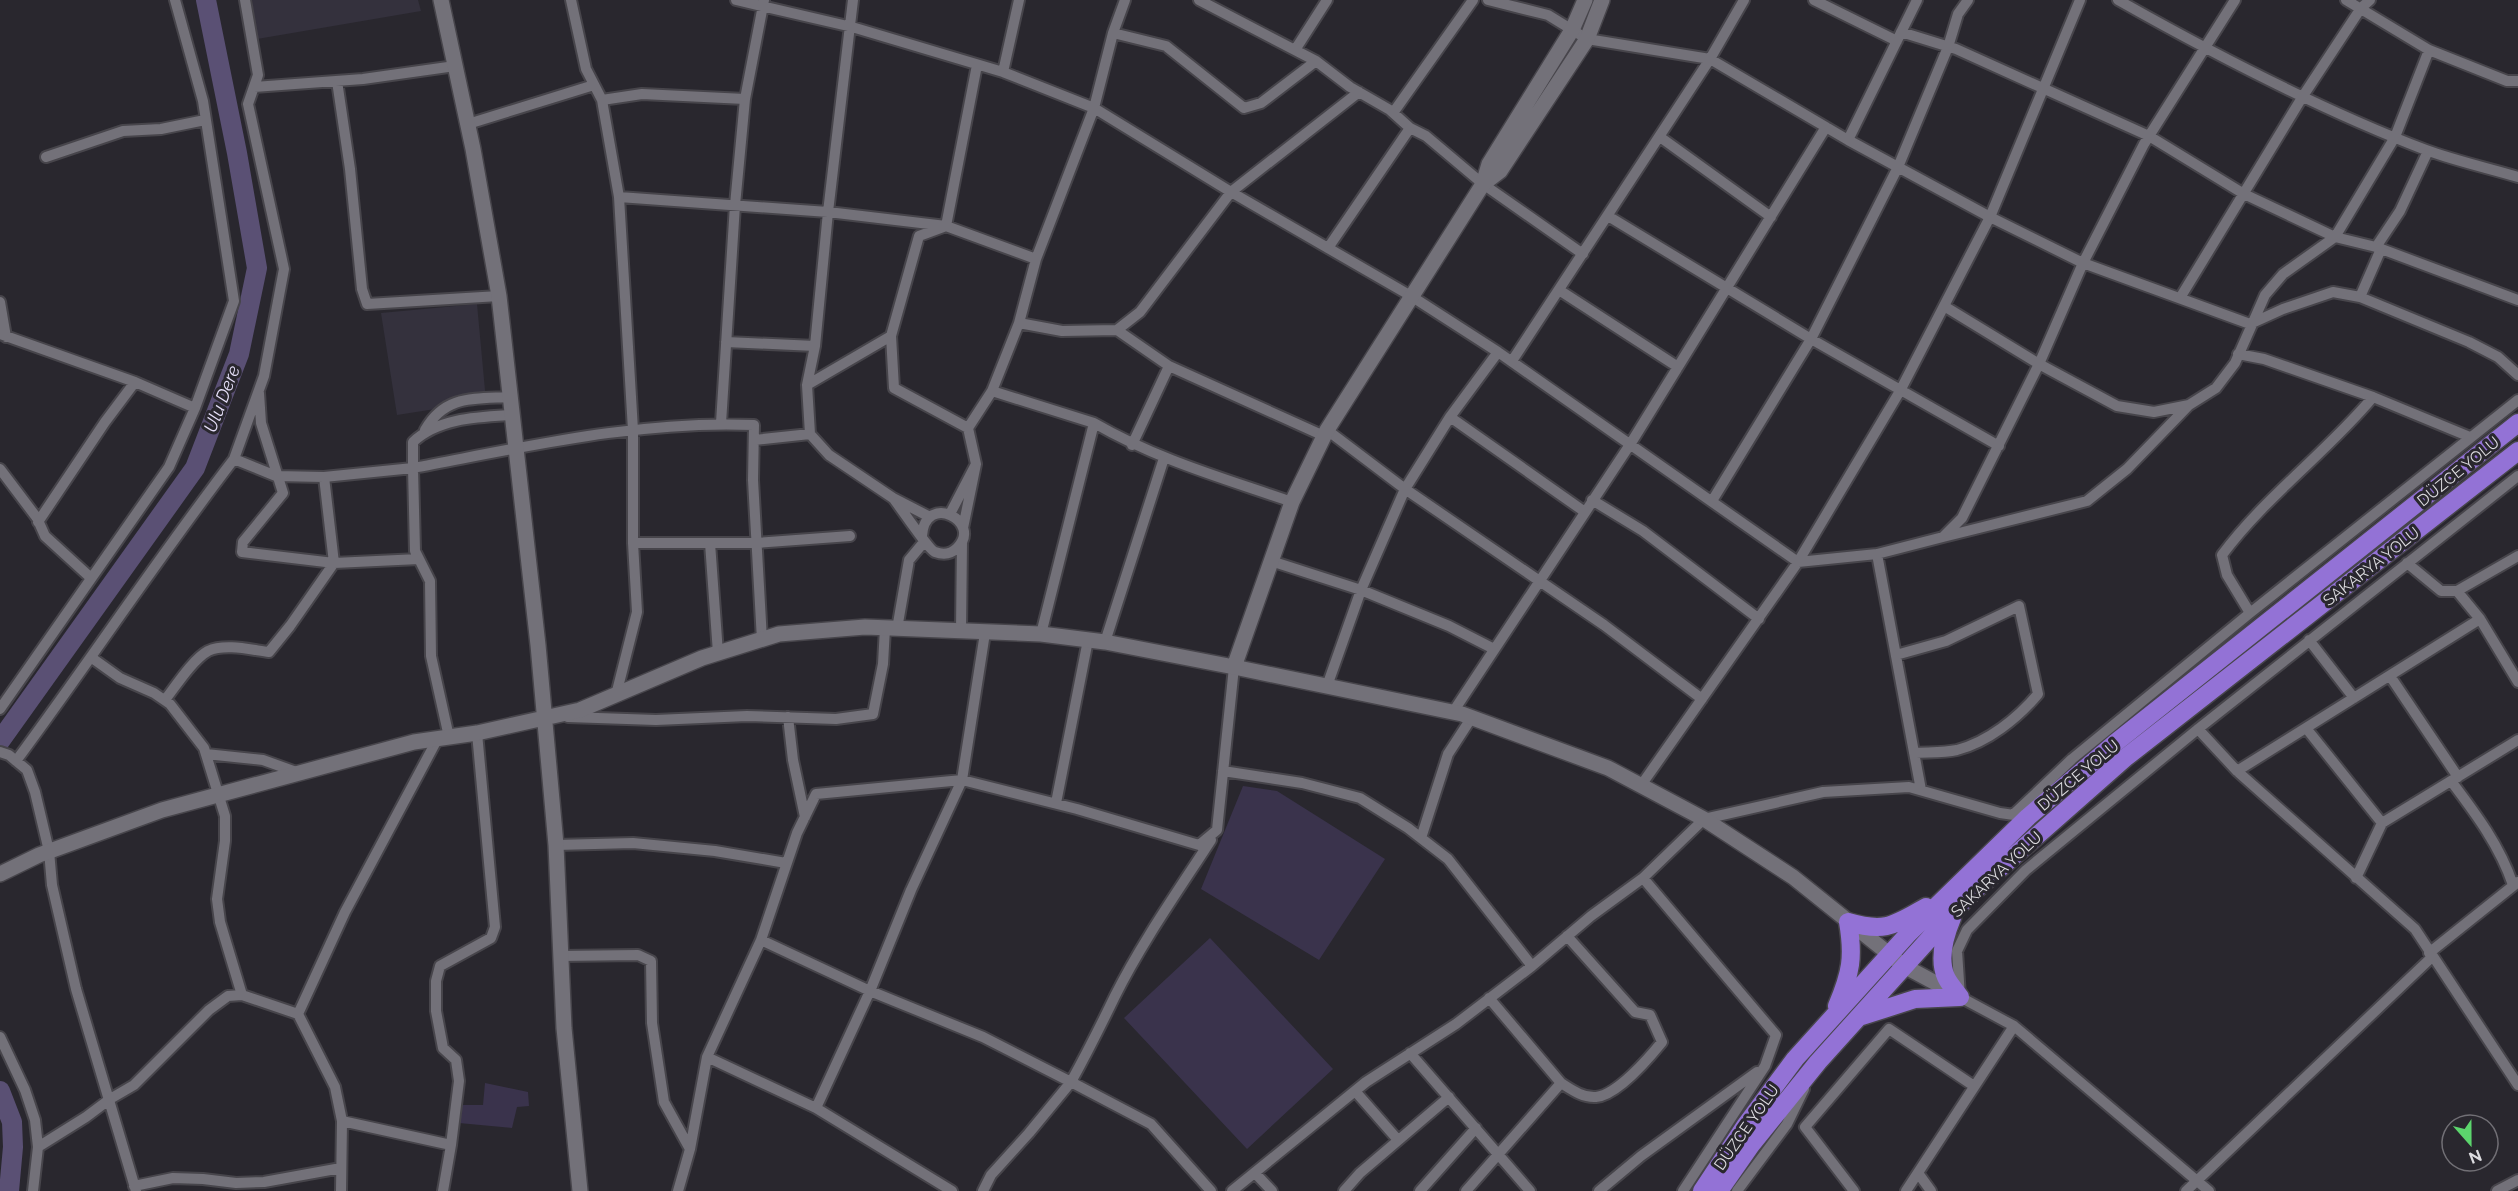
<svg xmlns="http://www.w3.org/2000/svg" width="2518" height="1191" font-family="Raleway,sans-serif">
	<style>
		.built { fill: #34313d }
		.green { fill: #3a334c }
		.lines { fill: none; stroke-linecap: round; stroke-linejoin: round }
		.river { stroke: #5a5074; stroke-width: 20 }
		.minor-casing { stroke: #47454b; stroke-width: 14 }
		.secondary-casing { stroke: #47454b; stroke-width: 18 }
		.trunk-casing { stroke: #47454b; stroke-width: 21 }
		.minor { stroke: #737179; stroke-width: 10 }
		.secondary { stroke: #737179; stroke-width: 15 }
		.trunk { stroke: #9372d6; stroke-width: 18 }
		.labels { text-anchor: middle; stroke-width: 6; stroke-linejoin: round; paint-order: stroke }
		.street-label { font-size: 16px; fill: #dddce0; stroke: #29272e }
		.water-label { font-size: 18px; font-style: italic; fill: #e6e0f9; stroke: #29272e }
	</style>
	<rect width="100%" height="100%" fill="#29272e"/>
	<path class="built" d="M252,0H418L421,11L257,39Z
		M477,304L486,401L397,415L381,313Z"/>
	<path class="green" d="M1243,786L1277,791L1385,859L1319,960L1201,889Z
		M1210,938L1333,1069L1247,1149L1124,1018Z
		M485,1083L528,1092L529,1106L517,1107L512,1128L459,1123L461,1105H483Z"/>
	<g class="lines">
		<path class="river" d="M0,741L195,468L239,354L257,268L237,153L206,0
			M0,1091L12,1122L13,1147L9,1191"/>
		<defs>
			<path id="minor" d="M245,0L258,75L248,104L284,269L264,376L234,459L276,476L324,477L413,468V442C438,418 478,417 512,415
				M571,0L586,69L602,100L619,197L633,430V543L637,612L616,695
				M736,0L852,27L1003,72L1019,0
				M853,0L828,212L946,226L1036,259
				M1199,0L1316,61L1350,87L1390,110L1410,128L1426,136L1483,184L1583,254
				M1488,0L1548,15L1587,39L1710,59L1848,140L1990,217L2083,263L2250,324L2283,309L2333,292L2360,297
				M1814,0L1897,41
				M2118,0C2217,56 2319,109 2426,150C2456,161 2488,168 2518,177
				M2346,0L2429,50L2507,81H2518
				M1901,32L1956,49L2149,136L2244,194L2335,237L2376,247L2518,300
				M1113,33L1166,46L1244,108L1261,103L1316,61
				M1295,50L1327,0
				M1003,72L1094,108L1113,33L1125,0
				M337,81L350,169L362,289L367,304L499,296
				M254,87L363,79L455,66
				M602,100L642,94L745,99
				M1393,113L1473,0
				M468,124L594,85
				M1660,137L1771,217
				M1848,140L1917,0
				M46,157L123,131L161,129L205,120
				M619,197L828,212L815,346L807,385L810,434
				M1608,216L1811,339L1999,446
				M2376,247L2400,211L2428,151
				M1328,248L1410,128
				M2381,249L2360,297L2469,342L2498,357L2518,375
				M1559,290L1678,367
				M2180,298L2303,96L2361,8L2370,0
				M0,302L6,337
				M1944,306L2039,364L2117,406L2154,412L2189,405L2216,388L2235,363L2265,295L2283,274L2335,237L2395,137L2429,50
				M1019,323L1062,331L1117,330L1169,366
				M1117,330L1140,312L1231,192L1359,92
				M0,334L135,382
				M891,336L894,388L968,428
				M726,342L815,346
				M2238,354L2264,359L2373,397L2470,437
				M1512,361L1710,59L1744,0
				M807,385L891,336L919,236L946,226L977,65
				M992,391L1094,423
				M259,393L261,423L283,493L243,542L242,552L334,563L324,477
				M1450,417L1585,512
				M721,423L735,205L745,99L764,0
				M425,430C445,395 473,399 510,397
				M1327,430L1405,489L1604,625L1702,699
				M754,440L810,434L829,455L893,498
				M1132,445L1169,366L1324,436
				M976,464L968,428L992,391L1019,323L1036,259L1094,108L1231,192L1411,296L1498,352L1798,562L1877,554L1943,537L1962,518L2039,364L2083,263L2144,144L2235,0
				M0,469L37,518L45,536L91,578
				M1592,500L1643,531L1759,619
				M1712,501L1811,339L1898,167L1948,47L1958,14L1968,0
				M950,514L976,464L963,528
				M38,522L105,422L135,382L195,408
				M922,536C925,491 984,522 957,548C951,554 943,555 935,552C929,550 901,508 893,498L930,517
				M1943,537L2087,501L2127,469L2188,406
				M633,543H756L850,536
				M710,543L718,653
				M1877,554L1921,790
				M1271,561L1361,590L1449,626L1494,649
				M2407,563L2441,591H2457L2518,556
				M2457,591L2480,619L2518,682
				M2250,613L2227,575L2222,555C2266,496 2326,453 2373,397
				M897,629L909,560L924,542
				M961,631L962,541
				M1041,634L1094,423C1158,460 1223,478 1292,502
				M2309,640L2354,698
				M1105,642L1164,458
				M1896,655L1946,641L2019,606L2038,694C2018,718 1988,742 1957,750C1943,753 1928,752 1914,753
				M92,658L120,678L154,693L170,704L204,748L225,816V841L217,899L220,922L242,995L298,1014
				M2390,676L2458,777
				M1327,686L1361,590L1405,489L1450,417L1498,352
				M165,700C175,687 193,659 208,651C225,643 252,650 269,652L290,626L334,563L419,559
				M0,709L169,467L195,408L234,301L203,101L175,0
				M1453,712L1631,443L1826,127
				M568,717L656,720L747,716L836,719L873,714L883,664L885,628
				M788,717L793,760L805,817
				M2306,728L2382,823
				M2198,729L2237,771L2415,929L2518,1085
				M449,737L431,656L430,581L415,551L413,468C525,447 640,420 754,425L753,480L762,640
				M0,752L9,755L27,770L35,792L49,851L52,885L76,989L136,1191
				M206,754L263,760L299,773
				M16,761C90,661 158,558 234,459
				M1223,771L1302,783L1360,798L1408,828L1448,859L1532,966
				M2237,771L2480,619
				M2451,781C2476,814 2500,846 2513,885
				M1642,784L1798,562L1900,391L1990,217L2080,0
				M1056,803L1088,640
				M2014,814L2072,759L2250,613L2518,400
				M1421,838L1448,754L1472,717
				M556,845L633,843L715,851L786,863
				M1643,878L1776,1035L1765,1066L1683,1191
				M2356,878L2382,823L2518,740
				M761,940L870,991L983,1037L1071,1082C1087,1053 1101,1025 1115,996C1142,942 1178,891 1211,840
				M2429,953L2518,882
				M560,956L638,955L651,961L652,1023L664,1102L690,1149
				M1489,998L1561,1083
				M0,1037L25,1090L35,1120L38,1147
				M1410,1053L1530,1191
				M707,1057L816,1108L870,991L911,890L962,780L985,633
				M1355,1091L1398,1140
				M816,1108L952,1191
				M342,1121L451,1145
				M1255,1173L1272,1191
				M1918,1173L1931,1191
				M134,1186L173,1178L203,1179L236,1183L264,1182L341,1168
				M33,1191L38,1147L86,1117L110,1099L134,1085L209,1010L228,996L242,995
				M341,1191L342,1121L335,1087L298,1014L345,912L438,738
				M443,1191L451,1145L459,1081L456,1060L443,1048L436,1011V981L440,966L491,938L495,927L477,733
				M678,1191L690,1149L707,1057L761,940L797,833L816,794L962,780L1077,809L1199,845L1217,830L1234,667
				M983,1191L991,1175L1029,1133L1071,1082L1151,1124L1211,1191
				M1232,1191L1366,1082L1456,1024L1532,966L1591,916L1643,878L1704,819L1823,792L1909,787L2000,813L2028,817
				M1344,1191L1360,1173L1449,1097
				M1420,1191L1476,1128
				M1466,1191L1561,1083C1572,1090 1583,1098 1596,1097C1617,1095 1649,1058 1662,1042L1650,1015L1635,1012L1567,936
				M1599,1191L1641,1156L1757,1072
				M1737,1191L1787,1124L1804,1089
				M1854,1191L1805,1127L1889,1029L1974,1086
				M1906,1191L2014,1026
				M2186,1191L2432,957
				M2209,1191L2014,1026L1960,997L1957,951L1967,930L2026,870L2198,729L2518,476
				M2497,1191L2518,1180"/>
			<path id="secondary" d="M441,0L473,149L499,296L538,645L556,845L564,1028L580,1191
				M1483,184L1500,171L1587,39L1602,0
				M1234,667L1292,502L1327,430L1483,184L1489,164L1572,30L1585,0
				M0,874L39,855L162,810L414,742L477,733L580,710L702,658L779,634L865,627L1041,634L1105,642L1234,667L1462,714L1608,768L1704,819L1793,877L1904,966L1958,995"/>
			<path id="trunk" d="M1952,918C1945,935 1938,959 1946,977C1949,984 1956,991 1960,997
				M1837,1006C1851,973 1854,957 1848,922C1886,933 1894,925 1926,907
				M1859,1017L1915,999L1960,997
				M1702,1191L1745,1126L1795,1059L1909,933L2028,817L2115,743L2518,423
				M1719,1191L1751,1145L1818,1062L1966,898L2125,758L2518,451"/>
		</defs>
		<use href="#minor" class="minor-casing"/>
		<use href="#secondary" class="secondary-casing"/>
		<use href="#trunk" class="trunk-casing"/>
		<use href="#minor" class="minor"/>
		<use href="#secondary" class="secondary"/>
		<use href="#trunk" class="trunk"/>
	</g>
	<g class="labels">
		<g class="street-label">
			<text transform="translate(2458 471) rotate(-39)" y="6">DÜZCE YOLU</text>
			<text transform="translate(2371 566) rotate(-38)" y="6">SAKARYA YOLU</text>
			<text transform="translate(2078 775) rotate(-40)" y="6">DÜZCE YOLU</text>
			<text transform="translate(1996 874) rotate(-43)" y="6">SAKARYA YOLU</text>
			<text transform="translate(1746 1127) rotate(-55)" y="6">DÜZCE YOLU</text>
		</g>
		<g class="water-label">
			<text transform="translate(222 399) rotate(-69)" y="6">Ulu Dere</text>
		</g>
	</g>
	<g transform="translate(2470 1143) rotate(159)"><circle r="28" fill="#29272e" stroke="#716f75" stroke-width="1.5"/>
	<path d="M0-4.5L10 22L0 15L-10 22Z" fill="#5cd56d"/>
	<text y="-9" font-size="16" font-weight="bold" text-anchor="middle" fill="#dddce0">N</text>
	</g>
</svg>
